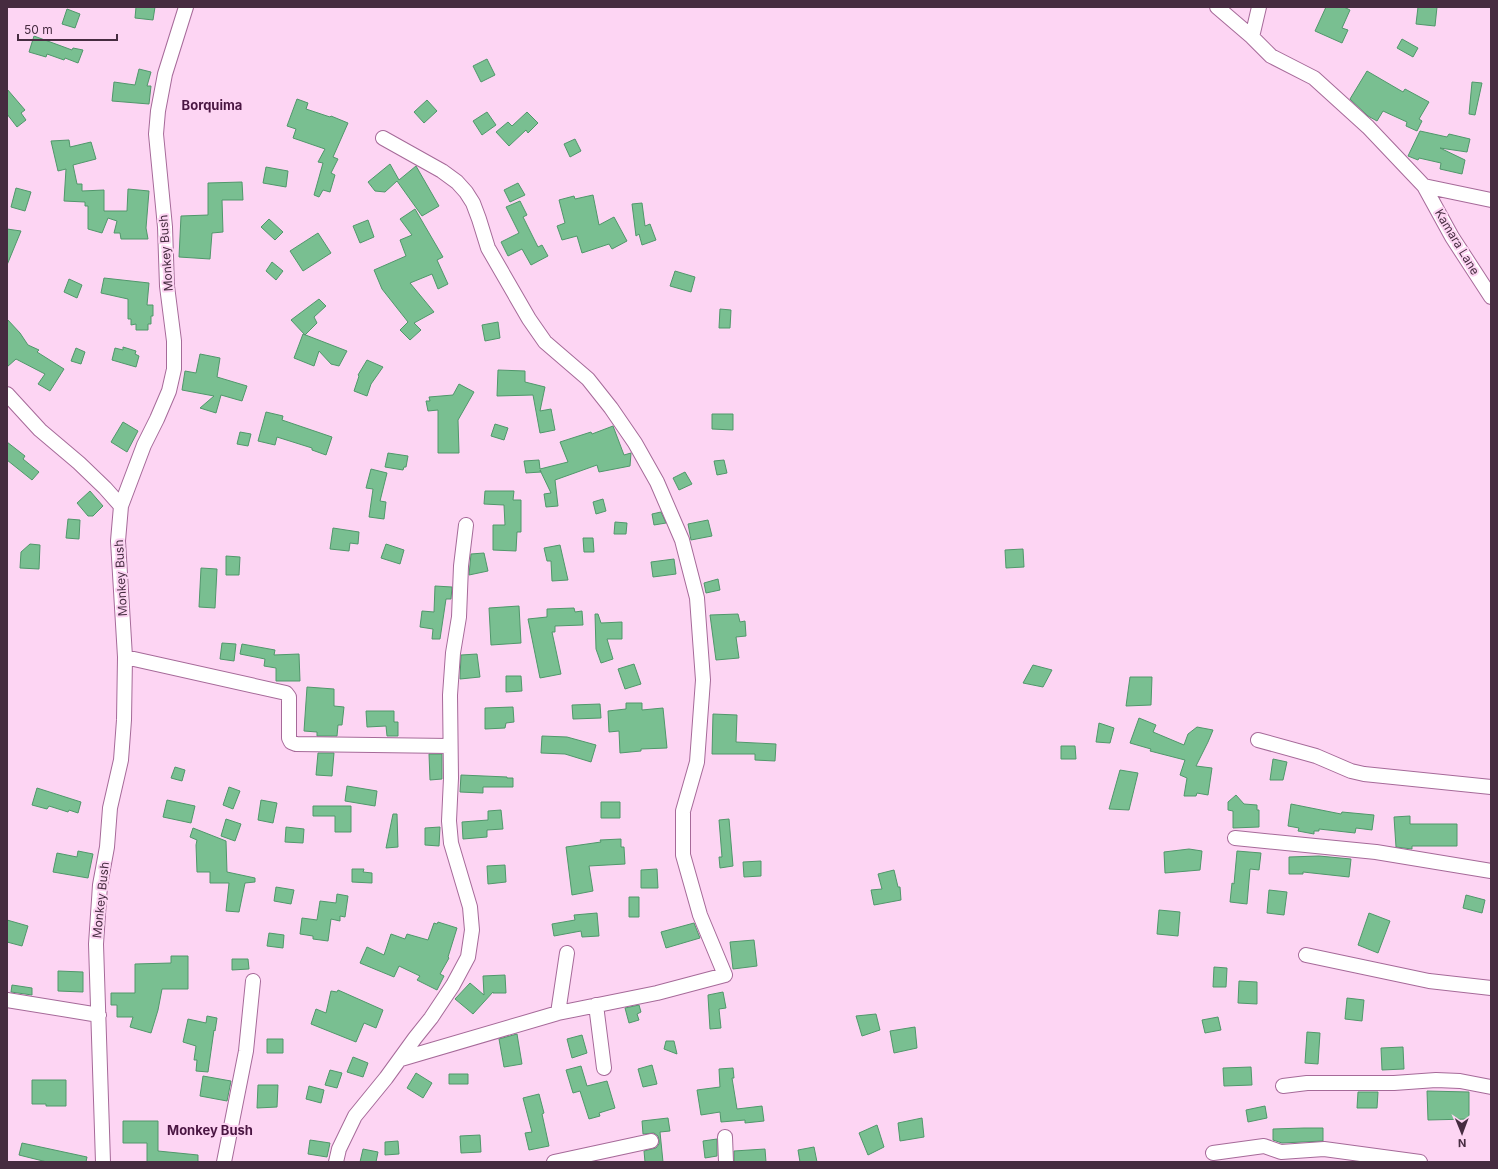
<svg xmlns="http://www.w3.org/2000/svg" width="1498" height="1169" font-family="Inter,sans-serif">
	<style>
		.building { fill: #79bf91; stroke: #50976b }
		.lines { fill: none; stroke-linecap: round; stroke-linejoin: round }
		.minor-casing { stroke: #a66a99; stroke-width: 16 }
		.minor { stroke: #fff; stroke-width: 14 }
		.labels { text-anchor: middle; stroke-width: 4; stroke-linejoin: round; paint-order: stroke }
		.street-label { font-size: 12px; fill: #462c40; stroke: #fdd5f3 }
		.neighbourhood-label { font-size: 13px; font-weight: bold; fill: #4a1642; stroke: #fdd5f3 }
	</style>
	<rect width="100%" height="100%" fill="#fdd5f3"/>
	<path class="building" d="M136,7H155L153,20L135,18Z
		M1326,7H1344L1350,10L1342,28L1348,30L1342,43L1315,31Z
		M1418,7H1437L1435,26L1416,24Z
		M67,9L80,14L75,28L62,24Z
		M34,36L72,50L73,48L83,50L78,63L65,58L64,60L47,54L46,57L29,52Z
		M1402,39L1418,48L1413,57L1397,48Z
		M487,59L495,75L481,82L473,66Z
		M139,69L151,72L147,86H151L149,104L112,101L114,82L135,85Z
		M1367,71L1403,92L1405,89L1429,102L1419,119L1422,121L1417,131L1406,126L1407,122L1383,111L1377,121L1368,116L1350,99Z
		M1472,82L1482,83L1475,115L1469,114Z
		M7,89L25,110L21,113L26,120L17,127L7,114Z
		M297,99L308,103L306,109L330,117L331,116L348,123L333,157L338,159L331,173L335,175L330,192L323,190L319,197L314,195L323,163L318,162L325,149L293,138L296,129L287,126Z
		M427,100L437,111L424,123L414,112Z
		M487,112L496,125L482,135L473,121Z
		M527,112L538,123L528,133L526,130L509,146L496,132L508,122L512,126Z
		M1420,131L1447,137L1449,134L1470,139L1467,152L1440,148L1465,160L1462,174L1440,169L1441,163L1419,158L1418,160L1408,156Z
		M575,139L581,151L570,157L564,144Z
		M69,140L70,147L91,142L96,159L73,165L77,184H82V191L104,190V211H127L128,189L149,191L146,228L148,239H121L120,233H114L117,221L108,218L102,233L88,229V206H85V202L64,201L66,169L58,171L51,141Z
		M390,164L399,180L416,166L439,206L422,216L397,181L385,192L375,191L368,182Z
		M266,167L288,171L286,187L263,183Z
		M242,182L243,200H222L223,232L212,233L210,259L179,257L181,216L208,215V183Z
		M518,183L525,195L510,202L504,190Z
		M16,188L31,192L25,211L11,207Z
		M593,195L599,225L614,217L627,241L612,249L609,244L582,253L577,236L562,240L557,226L565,223L559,200L574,196L575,199Z
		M520,201L527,215L523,217L538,247L542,245L548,256L531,265L522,249L508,256L501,242L519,233L506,207Z
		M642,203L645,226L650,224L656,240L642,245L639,234L636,236L632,204Z
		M415,209L443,257L437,260L448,284L438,289L432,274L410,283L434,312L414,323L421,330L410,340L400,330L408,322L382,289L374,270L406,256L400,240L412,235L400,219Z
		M269,219L283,232L275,240L261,227Z
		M368,220L374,237L360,243L353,226Z
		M7,229L21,231L7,265Z
		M318,233L331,253L303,271L290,251Z
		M272,262L283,271L276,280L266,271Z
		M675,271L695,277L691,292L670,286Z
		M104,278L149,283L147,305H153V316H151V324H148V330H136V324L131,325V319H128V299L101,293Z
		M69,279L82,285L77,298L64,292Z
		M319,299L326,306L314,317L317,323L305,335L291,320Z
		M720,309L731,310L730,328H719Z
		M7,319L20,333L28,345L39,350L37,352L64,369L50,391L38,384L45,374L16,359L7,367Z
		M498,322L500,338L485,341L482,325Z
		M303,334L347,351L339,366L331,364L319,351L314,366L294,358Z
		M123,347L136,351L135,354L139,356L136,367L112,360L115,348L123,350Z
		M76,348L85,352L81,364L71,361Z
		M200,354L220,358L217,377L247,386L242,401L221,395L216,413L200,408L214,396L182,390L185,371L196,373Z
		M367,360L383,367L371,384L367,396L354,391L359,376L358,375Z
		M498,370L525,371V382L545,387L540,411L551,409L555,430L540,433L533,395L497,396Z
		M459,384L474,392L458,420L459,453H438V410L428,411L426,401H430L429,397L453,395Z
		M266,412L283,416L282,420L332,437L326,455L312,450V448L277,437L275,445L258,441Z
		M712,414H733V430L712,429Z
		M123,422L138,431L127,452L111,442Z
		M495,424L508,428L504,440L491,436Z
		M613,426L624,455L631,453L630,466L599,472L597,465L555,480L558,506L546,507L544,494L551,493L540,470L541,472L526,473L524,461L539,460L540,469L568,462L560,442L591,432L592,434Z
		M240,432L251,434L248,446L237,444Z
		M7,442L25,456L23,459L39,472L32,480L7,460Z
		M388,453L408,456L406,467H404L403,470L385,467Z
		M724,460L727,473L717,475L714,461Z
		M371,469L387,473L380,501L386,502L384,519L369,517L373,489L366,488Z
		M685,472L692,484L679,490L673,478Z
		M90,491L103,506L93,516H88L77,503Z
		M485,491H514L513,500H521V532H517L516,551L493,550V525H505L504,505L484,504Z
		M603,499L606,511L596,514L593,502Z
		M661,512L666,523L654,525L652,514Z
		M68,519L80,520L79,539L66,538Z
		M708,520L712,536L691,540L688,524Z
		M615,522L627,523L626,534H614Z
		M333,528L359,532L358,544L350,543L349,551L330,549Z
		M583,538H593L594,552H584Z
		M30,544L40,545L39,569L20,568L21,552Z
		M386,544L404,550L400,564L381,558Z
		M560,545L568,580L552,581L551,561H547L544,548Z
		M1023,549L1024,567L1006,568L1005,550Z
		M484,553L488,571L469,575L471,554Z
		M226,556L240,557L239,575H226Z
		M674,559L676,574L653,577L651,562Z
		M201,568L217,569L215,608L199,607Z
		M718,579L720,590L706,593L704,583Z
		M435,586L452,587L451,599H446L440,639H432L433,629L420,627L422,611L434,612Z
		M519,606L521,643L491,645L489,608Z
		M574,608L575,612L582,611L583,625L555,626V632H552L561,674L540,678L528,619L547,617V609Z
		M595,614H598L601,623L622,622V639H607L613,659L601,663L596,649Z
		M738,614L740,622L745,621L746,636L736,637L739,658L716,660L710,615Z
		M222,643L236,644L234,661L220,659Z
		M242,644L275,650L274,655L299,654L300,681H276V668L264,666L265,659L240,654Z
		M477,654L480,677L460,679L461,655Z
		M634,664L641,684L625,689L618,669Z
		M1033,665L1052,670L1043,687L1023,683Z
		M506,676H521L522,691L506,692Z
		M1130,677H1152L1151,705L1126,706Z
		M307,687L334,689V706L344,707L342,725H338L337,736H317V732L304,731Z
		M626,703H642V710L663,708L667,748L641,749V751L620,753L619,731L609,732L608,711L626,709Z
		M600,704L601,718L573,719L572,705Z
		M513,707L514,722L506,723L505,728L485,729V708Z
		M366,711H394V722H398V736H387L386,726L367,727Z
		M713,714L737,715L736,742L776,744L775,761L755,760V754H712Z
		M1139,718L1156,725L1153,732L1184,745L1188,734L1197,727L1213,730L1208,742L1196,766L1212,768L1208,795L1197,793L1196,796H1184L1187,778L1180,775L1185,760L1150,751L1151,749L1130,743Z
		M1099,723L1114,728L1110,743L1096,742Z
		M542,736L567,737L596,745L591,762L565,754L541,753Z
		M1061,746H1075L1076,759H1061Z
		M318,753H334L332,776L316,775Z
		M429,754H442V779L430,780Z
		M1273,759L1287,762L1283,780H1270Z
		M175,767L185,770L182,781L171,778Z
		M1120,770L1138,773L1129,810L1109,809Z
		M461,775L507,777V778H513V787H483V793L460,792Z
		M347,786L377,791L375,806L345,801Z
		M229,787L240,791L233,809L223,805Z
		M37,788L81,802L78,813L69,810L68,812L49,806L47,809L32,805Z
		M1236,795L1244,804L1257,805V810H1259V827L1233,828V811L1228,810V802Z
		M167,800L195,806L191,823L163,817Z
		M261,800L277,803L273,823L258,820Z
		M601,802H620V818H601Z
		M1291,804L1341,814L1342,812L1374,815L1372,830L1356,828L1355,833L1319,829V831H1314V834L1298,831L1299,828L1288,826Z
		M313,806H351V832H335V816H313Z
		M501,810L503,829L487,830V837L463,839L462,822L488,820V811Z
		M393,814H397L398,847L386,848Z
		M1410,816V824H1457V846H1412V849L1396,847L1394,817Z
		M226,819L241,824L235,841L221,836Z
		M729,819L733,866L720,868L719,857H722L719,820Z
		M286,827L304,829L303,843L285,842Z
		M440,827L439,846L425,845V828Z
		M193,828L226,841L227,872L255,878V882L245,883L239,912L226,911L229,883H210V872H197L196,845L197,840L190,837Z
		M621,839V847H624L625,864L589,866L593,891L572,895L566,847L601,842L600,840Z
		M1189,849L1202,851L1200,870L1165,873L1164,852Z
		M78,851L93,854L88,878L53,872L57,853L77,857Z
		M1237,851L1261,853L1259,870L1250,869L1247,904L1230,902L1232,883L1234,884Z
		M1319,856L1351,859L1349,877L1303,872V874H1289V857Z
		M761,861V876L744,877L743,862Z
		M505,865L506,882L488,884L487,866Z
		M352,869H364L363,872L372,873V883L352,882Z
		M657,869L658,888H641V870Z
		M894,870L898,887H900L901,900L874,905L871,890L882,889L878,874Z
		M276,887L294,890L291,904L274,901Z
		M1269,890L1287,892L1284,915L1267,913Z
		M337,894L348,896L345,917L340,916V921L331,919L328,941L313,939V936L300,934L302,918L317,920L320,901L336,903Z
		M1466,895L1485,900L1482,913L1463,908Z
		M629,897H639V917H629Z
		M1159,910L1180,912L1178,936L1157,934Z
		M597,913L599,936L582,937L581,931L554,936L552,924L575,920L574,915Z
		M1369,913L1390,921L1378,953L1358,945Z
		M7,920L28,926L22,946L7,942Z
		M438,922L457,928L448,957L449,958L440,974L444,976L437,990L417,980L420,976L399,966L394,977L360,963L367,947L384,955L391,934L405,939L407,934L428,940L434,923L437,924Z
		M694,923L700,938L666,948L661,932Z
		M269,933L284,935L283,948L267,946Z
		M754,940L757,966L733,969L730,942Z
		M171,956H188V989H162L158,1010L151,1033L130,1027L133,1017H117V1005H111V993H135V964L171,963Z
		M232,959H248L249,969L232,970Z
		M1214,967L1227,968L1226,987H1213Z
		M58,971L83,972V992L58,991Z
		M505,975L506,993H493V992L473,1014L455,999L470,983L484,995L483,976Z
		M1239,981L1257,982V1004L1238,1003Z
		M12,985L32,988V995L11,992Z
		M338,990L383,1010L376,1028L364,1023L356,1042L311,1024L316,1009L326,1013L331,991L337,992Z
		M723,992L726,1008L719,1009L721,1028L710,1029L708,996V995Z
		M1347,998L1364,1000L1362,1021L1345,1019Z
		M639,1005L641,1012L637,1014L639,1020L629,1023L625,1008Z
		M876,1014L880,1030L862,1036L856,1016Z
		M207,1016L217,1018L215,1031L214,1030L208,1072L196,1071L197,1060H194L196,1046L183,1042L188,1019L206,1023Z
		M1218,1017L1221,1030L1205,1033L1202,1020Z
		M915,1027L917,1048L894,1053L890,1031Z
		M1307,1032L1320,1033L1318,1064L1305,1063Z
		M517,1034L522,1064L504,1067L499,1039Z
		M582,1035L587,1053L572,1058L567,1039Z
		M267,1039H283V1053H267Z
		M666,1041H674L677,1054L664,1049Z
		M1403,1047L1404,1069L1382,1070L1381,1048Z
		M353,1057L368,1063L363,1077L347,1072Z
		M652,1065L657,1084L643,1087L638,1069Z
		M581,1066L587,1086L607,1081L615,1108L599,1113L600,1116L589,1119L580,1091L573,1093L566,1070Z
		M1251,1067L1252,1085L1224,1086L1223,1068Z
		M733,1068L734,1078H732L737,1109L762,1106L764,1121L745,1123V1120L721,1122L720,1112L701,1115L697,1090L720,1087L719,1069Z
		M330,1070L342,1073L337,1088L325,1085Z
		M416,1073L432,1083L423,1098L407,1088Z
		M449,1074H468V1084H449Z
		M203,1076L231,1081L227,1101L200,1096Z
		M32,1080H66V1106H46V1104H32Z
		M258,1085H278L277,1107L257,1108Z
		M309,1086L324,1090L321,1103L306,1099Z
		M1427,1091L1469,1092V1119L1428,1120Z
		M1358,1092H1378L1377,1108H1357Z
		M539,1094L544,1113L542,1114L549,1146L529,1150L525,1133L532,1132L523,1098Z
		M1265,1106L1267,1118L1248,1122L1246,1110Z
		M668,1118L670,1131L660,1132L663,1162H645L644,1151L656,1148L659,1144V1140L658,1136L654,1133L643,1134L642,1121Z
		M922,1118L924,1137L900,1141L898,1123Z
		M123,1121H158V1151L198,1155V1162H147V1143H123Z
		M877,1125L884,1147L868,1155L859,1133Z
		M1304,1128H1323V1141L1282,1143L1273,1140V1129Z
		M480,1135L481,1152L461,1153L460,1136Z
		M717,1139V1156L705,1158L703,1141Z
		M310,1140L330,1143L327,1157L308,1154Z
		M398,1141L399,1154L385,1155V1142Z
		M22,1143L87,1157L86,1162H47L19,1155Z
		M814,1147L817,1162H800L798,1150Z
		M363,1149L378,1152L376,1162H360Z
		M765,1149L766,1162H734V1151Z"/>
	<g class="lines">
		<defs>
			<path id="minor" d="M1217,7L1252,37L1271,56L1314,78L1368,127L1424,186L1491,200
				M1252,37L1259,7
				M383,138L442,171L457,182L466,192L473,203L479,219L488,248L529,319L545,342L588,379L611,408L635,443L657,482L682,540L697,598L703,680L697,762L683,811V855L700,915L725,975L657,993L558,1013L401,1059
				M1424,186L1452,237L1491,297
				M7,394L40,430L79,463L105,488L121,506
				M125,657L286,693L289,697V738L291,742L296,744L450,746
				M1258,740L1316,756L1351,771L1364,774L1491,787
				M1235,838L1376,852L1491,871
				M1306,955L1429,981L1491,988
				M7,1000L99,1015
				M596,1005L604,1068
				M558,1013L567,953
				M1283,1086L1307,1083H1394L1436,1080L1460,1081L1491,1087
				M725,1137L726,1162
				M1213,1153L1264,1146L1281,1152L1324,1149L1420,1162
				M103,1162L96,944L100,885L107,847L110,808L121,760L124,720L125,657L118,541L121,506L144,445L157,419L169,391L174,369V341L167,286L165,227L156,134L158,111L165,74L186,7
				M224,1162L246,1051L253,981
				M336,1162L339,1149L355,1116L386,1078L415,1038L431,1018L453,985L468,957L472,930L470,907L451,843L449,821L451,778L450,695L453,653L459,617L461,566L466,525
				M554,1162L651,1141"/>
		</defs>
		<use href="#minor" class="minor-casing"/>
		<use href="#minor" class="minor"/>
	</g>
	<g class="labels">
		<g class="street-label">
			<text transform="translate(1457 242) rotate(59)" y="4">Kamara Lane</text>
			<text transform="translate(166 253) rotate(-94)" y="4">Monkey Bush</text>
			<text transform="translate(121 578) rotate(-93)" y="4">Monkey Bush</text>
			<text transform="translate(101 900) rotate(-84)" y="4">Monkey Bush</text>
		</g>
		<g class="neighbourhood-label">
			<text x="212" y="110">Borquima</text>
			<text x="210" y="1135">Monkey Bush</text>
		</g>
	</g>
	<rect width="1498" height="1169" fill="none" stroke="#462c40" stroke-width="16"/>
	<g transform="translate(1462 1133) rotate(179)" stroke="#fdd5f3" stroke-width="3" paint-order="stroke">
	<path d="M0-3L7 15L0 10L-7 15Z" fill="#462c40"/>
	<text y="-6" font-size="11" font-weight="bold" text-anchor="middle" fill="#462c40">N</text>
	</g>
	<path d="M18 34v6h99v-6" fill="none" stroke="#462c40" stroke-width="2"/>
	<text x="24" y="34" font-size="12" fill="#462c40" stroke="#fdd5f3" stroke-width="3" paint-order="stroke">50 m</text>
</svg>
